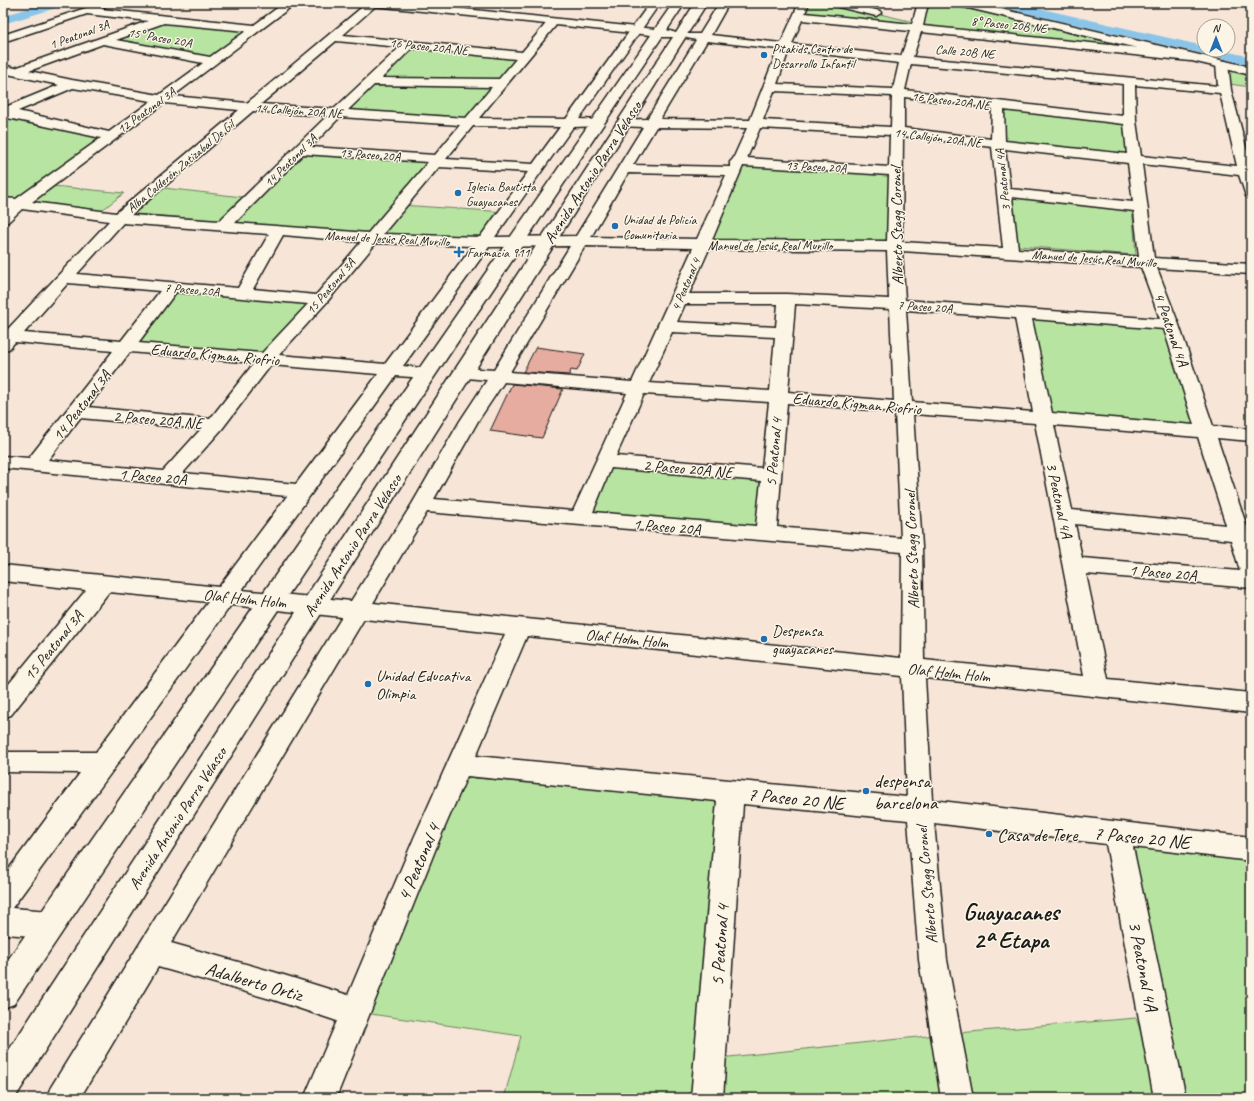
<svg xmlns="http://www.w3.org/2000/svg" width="1254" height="1101" font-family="Caveat,sans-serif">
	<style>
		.green { fill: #b8e4a1; stroke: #6a805e }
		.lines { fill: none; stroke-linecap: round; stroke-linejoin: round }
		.canal { fill: #8ac5e9; fill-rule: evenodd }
		.building { fill: #e5ac9f; stroke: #1c1c1c }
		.street-casing { stroke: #1c1c1c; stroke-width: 3 }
		.secondary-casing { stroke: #1c1c1c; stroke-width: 3 }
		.street { fill: #fcf5e5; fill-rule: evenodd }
		.secondary { fill: #fcf5e5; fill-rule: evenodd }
		.poi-dot { fill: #1f6fb2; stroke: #fcf5e5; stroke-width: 1.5 }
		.labels { text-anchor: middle; stroke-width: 3; stroke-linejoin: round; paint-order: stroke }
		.far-street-label { font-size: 13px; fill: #1c1c1c; stroke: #fcf5e5 }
		.far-poi-label { font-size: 13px; fill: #1c1c1c; stroke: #fcf5e5; text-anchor: start }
		.street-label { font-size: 16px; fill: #1c1c1c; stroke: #fcf5e5 }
		.poi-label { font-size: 16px; fill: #1c1c1c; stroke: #fcf5e5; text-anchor: start }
		.near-poi-label { font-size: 19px; fill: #1c1c1c; stroke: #fcf5e5; text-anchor: start }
		.near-street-label { font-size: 19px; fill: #1c1c1c; stroke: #fcf5e5 }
		.near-district-label { font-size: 24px; font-weight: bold; fill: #1c1c1c; stroke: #fcf5e5 }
	</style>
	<rect width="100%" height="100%" fill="#f7e6d7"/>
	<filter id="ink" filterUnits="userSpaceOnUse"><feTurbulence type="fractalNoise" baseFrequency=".025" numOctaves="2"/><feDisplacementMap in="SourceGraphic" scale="8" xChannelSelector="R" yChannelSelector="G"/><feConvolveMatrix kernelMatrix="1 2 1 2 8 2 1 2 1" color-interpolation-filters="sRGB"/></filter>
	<g filter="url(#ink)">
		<path class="green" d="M805,3H833L918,23L917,26L932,3H943L1154,53L799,16Z
			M164,19L256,29L213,61L102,41Z
			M410,44L525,55L470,121L340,113Z
			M1229,70L1251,75V87L1229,84Z
			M998,106L1130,121L1135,159L998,144Z
			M3,112L111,136L18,205L3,201Z
			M301,150L438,158L400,205L506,212L483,242L372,238L226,221L124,213L155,187L251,198Z
			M737,162L895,171L894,246L702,244Z
			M53,186L124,193L101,211L29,206Z
			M1010,193L1132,205L1136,255L1018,246Z
			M172,287L320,300L266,359L127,346Z
			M1022,313L1171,325L1206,431L1042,418Z
			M604,461L771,475L766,534L580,518Z
			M464,777L718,800L694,1098H504L521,1036L357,1012Z
			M1117,834L1251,849V1098H1168Z
			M1136,1018L1164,1098H707L710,1059L946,1034Z"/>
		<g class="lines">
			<path class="canal" d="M45,3H64L63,6L3,24V16Z
				M993,3H1016L1204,46V50H1221L1251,57V65L999,7L994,6Z"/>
		</g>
		<path class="building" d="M536,347L585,354L577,371L571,370L569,375L523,372Z
			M512,384L563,389L542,438L490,431Z"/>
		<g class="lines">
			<defs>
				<path id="street" d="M101,3L105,6L101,9L254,25L284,3H296L173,96L247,103L367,3H379L343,35L522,52L549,20H557L559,22L557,24L479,118L566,119L650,3H660L579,119L602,120L603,123L602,126L573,127L495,237L576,236L643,127L619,126L618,123L619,120L647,119L696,40L687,38L685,36L687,34H700L719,3H729L711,35L781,43L799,3H809L805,13L912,24L918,3H928L923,26L1190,53L1194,55L1196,57L1194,59L1190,61L921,32L913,57L1218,86L1216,64L1218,61H1226L1228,64L1231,90L1251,166V197L1246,196L1239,175L1142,164L1154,258L1251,264V274L1157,268L1179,325L1213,426L1251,429V441L1217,438L1251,539V588L1086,574L1108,679L1251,693V713L925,678L932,800L1251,837V861L1133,847L1186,1098H1154L1106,844L934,823L947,960L973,1098H941L919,960L908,820L743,804L723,1098H691L717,801L467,776L440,838L336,1098H304L337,1021L274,1000L158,967L80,1098H46L51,1087L342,617L231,605L113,770L12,908L50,911L60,915L64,924L60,933L50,937L3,934V877L80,773L3,772V752H96L208,602L109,592L11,715L3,718V691L86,590L3,581V565L219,587L287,496L3,468V456L29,458L113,351L15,342L9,349L3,350V331H6L109,221L22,209L8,222L3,223V211L7,207L3,206V198L16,199L101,138L3,117V108L59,85L3,73V65L15,68L148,21L87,14L3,42V35ZM802,20L910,31L901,56L792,44ZM164,23L246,31L210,57L116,40ZM336,41L400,47L334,109L261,104ZM707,41L778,49L750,120L660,119ZM103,44L203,63L159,95L72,80L29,71ZM412,48L516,59L499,79L382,78ZM789,50L899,63L893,89L777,84ZM911,64L1123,84V116L905,90ZM374,85L492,87L466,118L348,110ZM1135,85L1220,93L1237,166L1141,156L1136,121ZM73,88L151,101L109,132L18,111ZM774,91L892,96L891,127L763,120ZM904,97L992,108L991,139L904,128ZM164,103L239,110L116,213L32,202ZM1004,110L1124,124L1127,154L1005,141ZM253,111L327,116L219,221L131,215ZM340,117L460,125L435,155L311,147ZM473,126L560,127L533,164L446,159ZM656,127L747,128L733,159L730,162V167L633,165ZM760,128L890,135L889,167L747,158ZM903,136L992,147L1003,248L902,242ZM1005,149L1128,163L1133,202L1010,189ZM303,154L428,162L368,233L235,223ZM743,166L889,175L887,241L712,240ZM439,167L528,172L480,237L383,234ZM628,173L726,175L697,239L591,237ZM1012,197L1134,211L1139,257L1018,249ZM123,223L269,234L238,288L77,274ZM283,235L361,242L316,295L253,289ZM376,243L473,246L385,364L279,355L326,303ZM570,246L494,370L463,368L457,369L454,373L457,377L487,380L460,421L412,504L351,601L242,590L396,376L427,378L433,377L436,373L433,369L403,366L489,247ZM585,246L693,248L632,382L510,372ZM709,249L887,251L889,299L787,294H689ZM902,251L1141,267L1160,319L905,300ZM68,283L160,291L121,341L24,333ZM176,292L308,304L262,353L138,343ZM685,304H778L776,327L677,322ZM795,304L890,309L894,401L788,392ZM906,310L1015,318L1033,412L912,402ZM1032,319L1164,329L1194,425L1052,413ZM672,332L775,337L770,391L649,383ZM130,352L254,363L210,419L88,407ZM271,365L378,374L296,484L183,473L222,429ZM504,382L627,393L573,511L434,499L478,421ZM644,394L769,402L762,468L616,456ZM787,403L895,412L901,538L777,527ZM913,414L1035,423L1084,676L924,660L922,546ZM80,418L201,429L163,471L48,460ZM1054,425L1198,437L1226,525L1072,510ZM611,468L761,481L756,526L593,512ZM427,512L902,552L901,658L373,603ZM1075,524L1231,540L1240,571L1082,558ZM364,619L505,634L414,838L348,995L274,972L171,943ZM527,636L902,676L907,797L476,756Z
					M829,3H848L880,11L881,13L876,16L830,5Z"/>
				<path id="secondary" d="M368,3H407L655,29L673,3H685L667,30L676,33L695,3H707L15,1098H3V1059L673,37H662L14,1004L3,1008V967L651,35L374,6Z
					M954,3H975L1251,67V75L960,6Z"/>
			</defs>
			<use href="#street" class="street-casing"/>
			<use href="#secondary" class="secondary-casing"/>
			<use href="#street" class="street"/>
			<use href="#secondary" class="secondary"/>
		</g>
	</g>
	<g class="poi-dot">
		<circle cx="764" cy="55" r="4"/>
		<circle cx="458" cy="193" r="4"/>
		<circle cx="615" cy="226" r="4"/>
		<path d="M457 246h4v4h4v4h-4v4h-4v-4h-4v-4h4z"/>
		<circle cx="764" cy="639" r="4"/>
		<circle cx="368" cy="684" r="4"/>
		<circle cx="866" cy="791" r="4"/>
		<circle cx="989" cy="834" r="4"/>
	</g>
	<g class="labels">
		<g class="far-street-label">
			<text transform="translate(1009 24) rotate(6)" y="5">8° Paseo 20B NE</text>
			<text transform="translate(79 34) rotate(-20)" y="5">1 Peatonal 3A</text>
			<text transform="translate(160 37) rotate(10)" y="5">15° Paseo 20A</text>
			<text transform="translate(429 46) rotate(6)" y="5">16 Paseo 20A NE</text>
			<text transform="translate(965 51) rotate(5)" y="5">Calle 20B NE</text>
			<text transform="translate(951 100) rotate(7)" y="5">16 Paseo 20A NE</text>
			<text transform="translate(146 110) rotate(-36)" y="5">12 Peatonal 3A</text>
			<text transform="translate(299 110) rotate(4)" y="5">14 Callejón 20A NE</text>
			<text transform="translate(938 137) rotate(7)" y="5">14 Callejón 20A NE</text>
			<text transform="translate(370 154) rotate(4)" y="5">13 Paseo 20A</text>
			<text transform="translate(290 160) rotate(-45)" y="5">14 Peatonal 3A</text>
			<text transform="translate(180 166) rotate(-40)" y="5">Alba Calderón Zatizabal De Gil</text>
			<text transform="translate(816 166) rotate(3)" y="5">13 Paseo 20A</text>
			<text transform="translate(1002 180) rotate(-96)" y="5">3 Peatonal 4A</text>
			<text transform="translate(387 238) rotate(3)" y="5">Manuel de Jesús Real Murillo</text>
			<text x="770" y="250">Manuel de Jesús Real Murillo</text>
			<text transform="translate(1094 258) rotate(4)" y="5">Manuel de Jesús Real Murillo</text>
			<text transform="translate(685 284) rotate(-67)" y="5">4 Peatonal 4</text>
			<text transform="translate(330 286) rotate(-50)" y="5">15 Peatonal 3A</text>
			<text transform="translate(192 289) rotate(5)" y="5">7 Paseo 20A</text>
			<text transform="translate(925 306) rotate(4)" y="5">7 Paseo 20A</text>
		</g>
		<g class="far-poi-label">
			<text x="772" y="53">Pitakids Centro de<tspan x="772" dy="15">Desarrollo Infantil</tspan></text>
			<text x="466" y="191">Iglesia Bautista<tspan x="466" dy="15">Guayacanes</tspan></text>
			<text x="623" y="224">Unidad de Policía<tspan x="623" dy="15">Comunitaria</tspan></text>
			<text x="467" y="257">Farmacia 911</text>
		</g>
		<g class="street-label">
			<text transform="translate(592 172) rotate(-57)" y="6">Avenida Antonio Parra Velasco</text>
			<text transform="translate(896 226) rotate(-91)" y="6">Alberto Stagg Coronel</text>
			<text transform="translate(1172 329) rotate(71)" y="6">4 Peatonal 4A</text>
			<text transform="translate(215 354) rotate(5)" y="6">Eduardo Kigman Riofrio</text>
			<text transform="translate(857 403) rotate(5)" y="6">Eduardo Kigman Riofrio</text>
			<text transform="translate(81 405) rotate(-52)" y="6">14 Peatonal 3A</text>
			<text transform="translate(158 419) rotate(5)" y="6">2 Paseo 20A NE</text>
			<text transform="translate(773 452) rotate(-85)" y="6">5 Peatonal 4</text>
			<text transform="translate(688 468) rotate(5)" y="6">2 Paseo 20A NE</text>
			<text transform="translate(153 476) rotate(5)" y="6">1 Paseo 20A</text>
			<text transform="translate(1060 500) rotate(78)" y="6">3 Peatonal 4A</text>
			<text transform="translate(667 526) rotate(5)" y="6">1 Paseo 20A</text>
			<text transform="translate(352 545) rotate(-57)" y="6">Avenida Antonio Parra Velasco</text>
			<text transform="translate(911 550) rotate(-92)" y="6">Alberto Stagg Coronel</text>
			<text transform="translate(1163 572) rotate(5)" y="6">1 Paseo 20A</text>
			<text transform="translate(245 598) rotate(6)" y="6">Olaf Holm Holm</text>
			<text transform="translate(627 638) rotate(6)" y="6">Olaf Holm Holm</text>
			<text transform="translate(53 645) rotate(-51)" y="6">15 Peatonal 3A</text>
			<text transform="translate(949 672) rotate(6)" y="6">Olaf Holm Holm</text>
			<text transform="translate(177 818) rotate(-57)" y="6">Avenida Antonio Parra Velasco</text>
			<text transform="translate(926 885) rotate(-95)" y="6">Alberto Stagg Coronel</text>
		</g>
		<g class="poi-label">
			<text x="772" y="636">Despensa<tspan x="772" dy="18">guayacanes</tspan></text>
			<text x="376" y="681">Unidad Educativa<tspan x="376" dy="18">Olimpia</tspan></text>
		</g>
		<g class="near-poi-label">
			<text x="874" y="787">despensa<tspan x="874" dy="22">barcelona</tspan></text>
			<text x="997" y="841">Casa de Tere</text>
		</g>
		<g class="near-street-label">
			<text transform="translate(796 798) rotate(6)" y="7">7 Paseo 20 NE</text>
			<text transform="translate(1142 837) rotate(6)" y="7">7 Paseo 20 NE</text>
			<text transform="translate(418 862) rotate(-67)" y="7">4 Peatonal 4</text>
			<text transform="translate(719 945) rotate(-86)" y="7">5 Peatonal 4</text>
			<text transform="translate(1144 966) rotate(79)" y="7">3 Peatonal 4A</text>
			<text transform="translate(254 981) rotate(16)" y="7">Adalberto Ortiz</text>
		</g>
		<g class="near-district-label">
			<text x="1011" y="920">Guayacanes<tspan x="1011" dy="28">2ª Etapa</tspan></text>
		</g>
	</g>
	<rect width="1254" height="1101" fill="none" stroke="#fcf5e5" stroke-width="16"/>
	<rect x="8" y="8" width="1238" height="1085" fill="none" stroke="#1c1c1c" stroke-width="1.5" filter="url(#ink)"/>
	<g transform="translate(1216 38)"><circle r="19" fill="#fcf5e5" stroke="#a29e95"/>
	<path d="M0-3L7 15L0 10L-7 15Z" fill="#1f6fb2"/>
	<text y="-6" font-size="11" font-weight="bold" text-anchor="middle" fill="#1c1c1c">N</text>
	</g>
</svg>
